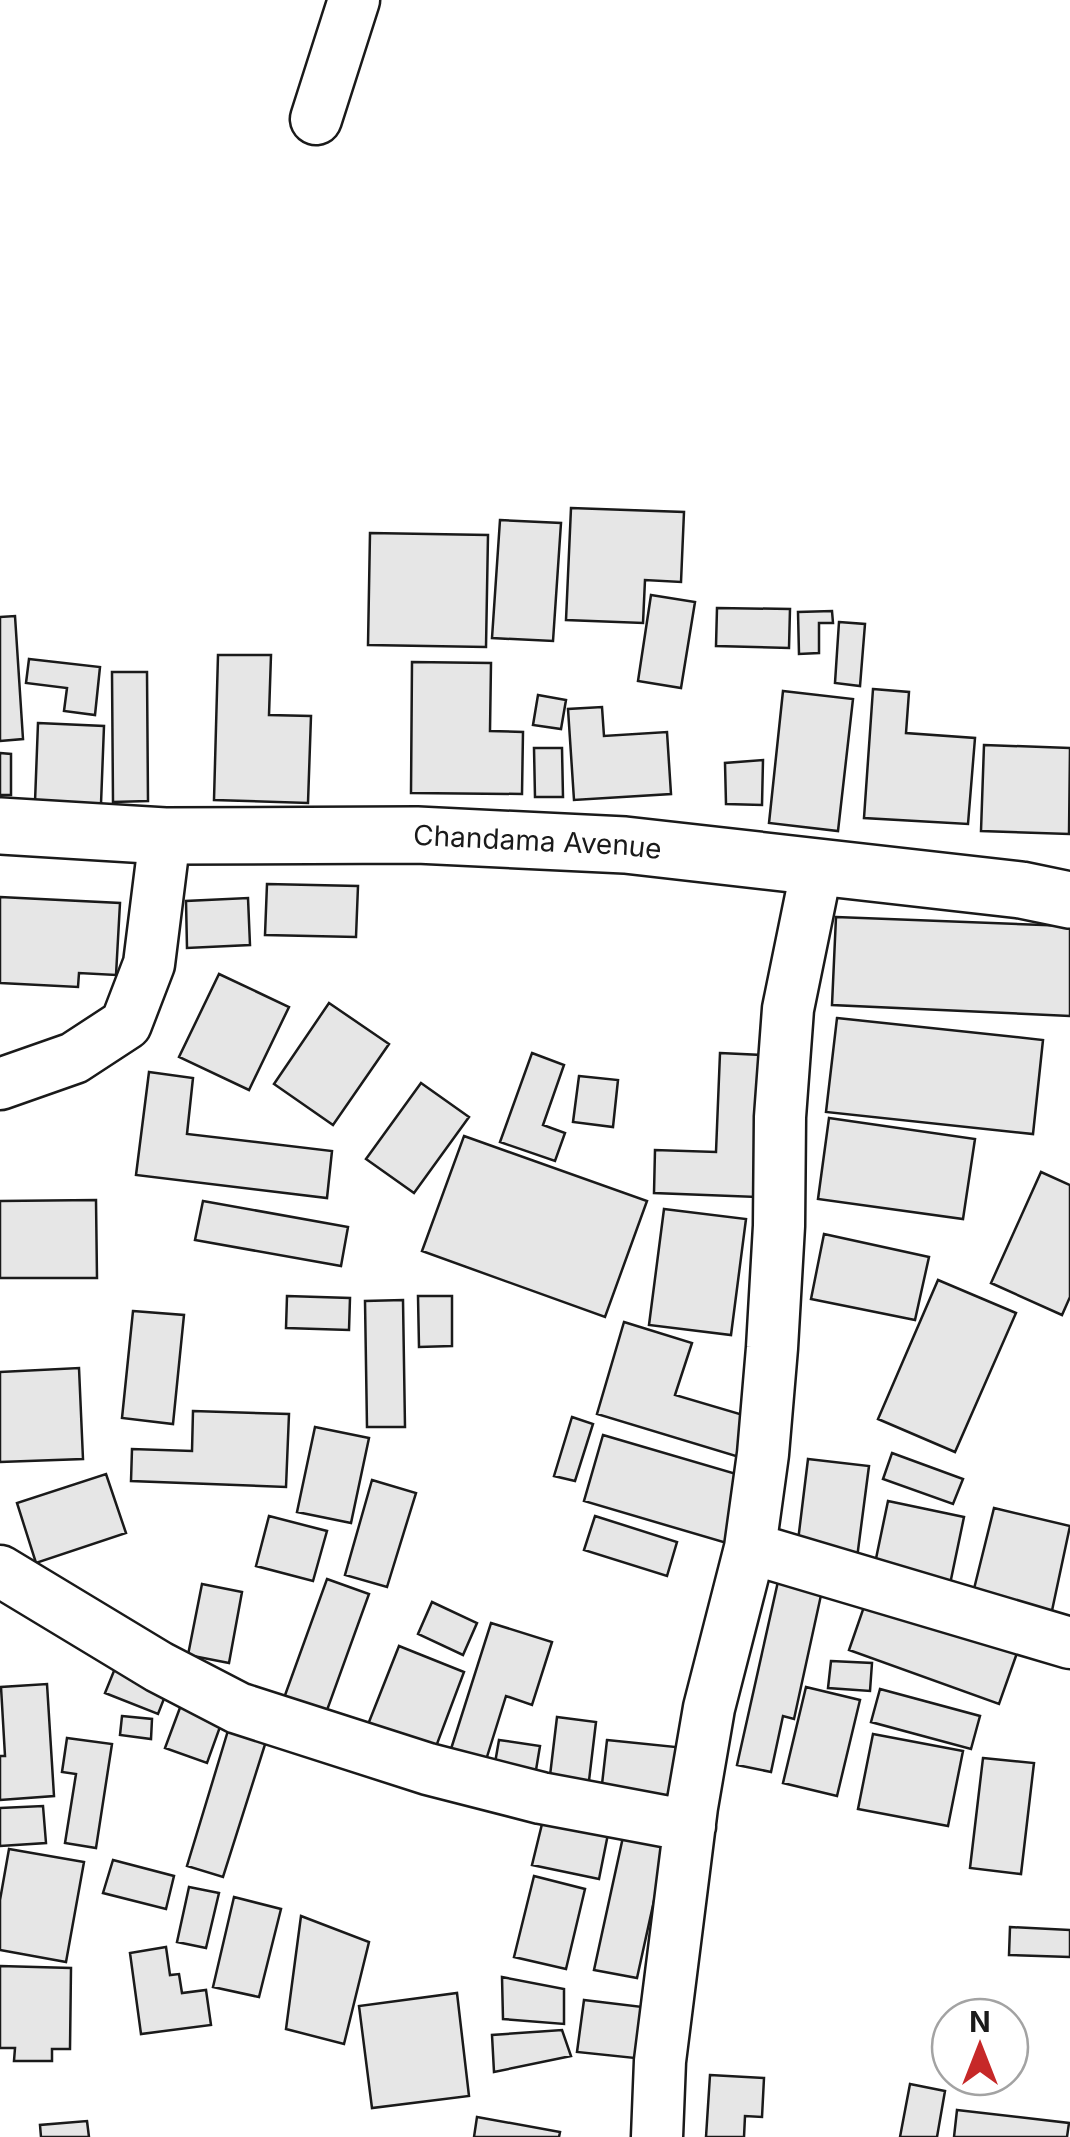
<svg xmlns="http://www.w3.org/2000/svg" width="1070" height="2137" font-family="Inter,sans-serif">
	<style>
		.building { fill: #e6e6e6; stroke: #1a1a1a; stroke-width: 2.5 }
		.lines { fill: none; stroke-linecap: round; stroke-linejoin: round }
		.minor-casing { stroke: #1a1a1a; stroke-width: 55 }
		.tertiary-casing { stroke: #1a1a1a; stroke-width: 60 }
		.minor { stroke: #fff; stroke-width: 50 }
		.tertiary { stroke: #fff; stroke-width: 55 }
		.labels { text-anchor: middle; stroke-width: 8; stroke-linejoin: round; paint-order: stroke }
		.street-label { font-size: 28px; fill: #1a1a1a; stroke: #fff }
	</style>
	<rect width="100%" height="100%" fill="#fff"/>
	<path class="building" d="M571,508L684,512L681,582L645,580L643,623L566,620Z
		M500,520L561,523L553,641L492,638Z
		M370,533L488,535L486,647L368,645Z
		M651,595L695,602L681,688L638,681Z
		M717,608L790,609L789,648L716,646Z
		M832,611L833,623H819V653L799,654L798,612Z
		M15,616L23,739L0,741V617Z
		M839,622L865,624L860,686L835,683Z
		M218,655H271L269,715L311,716L308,803L214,800Z
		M29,659L100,667L95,715L64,711L67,688L26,683Z
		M412,662L491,663L490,731L523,732L522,794L411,793Z
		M112,672H147L148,801L113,802Z
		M873,689L909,692L906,733L975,738L968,824L864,818Z
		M783,691L853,699L838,831L769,823Z
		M538,695L566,700L561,729L533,725Z
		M602,707L604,736L667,732L671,794L574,800L568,709Z
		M38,723L104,726L101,804L35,802Z
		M984,745L1070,748L1069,834L981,831Z
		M534,748H562L563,797H535Z
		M0,753L11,754V795H0Z
		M763,760L762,805L726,804L725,763Z
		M267,884L358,886L356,937L265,935Z
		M0,897L120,903L116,975L79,973L78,987L0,983Z
		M248,898L250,945L187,948L186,901Z
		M836,917L1070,926V1016L832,1005Z
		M219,974L289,1007L249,1090L179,1057Z
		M329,1003L389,1044L333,1125L274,1084Z
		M837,1018L1043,1040L1033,1134L826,1112Z
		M532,1053L564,1065L543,1125L565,1133L555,1161L500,1142Z
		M720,1053L762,1055L757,1197L654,1193L655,1150L716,1152Z
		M149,1072L193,1078L187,1134L332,1151L327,1198L136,1175Z
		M579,1076L618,1080L613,1127L573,1122Z
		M421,1083L469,1117L414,1193L366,1159Z
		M829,1118L975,1139L963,1219L818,1199Z
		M464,1136L647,1201L605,1317L422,1251Z
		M1041,1172L1070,1185V1297L1062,1315L991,1283Z
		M96,1200L97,1278H0V1201Z
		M203,1201L348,1227L341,1266L195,1240Z
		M664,1209L746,1219L731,1335L649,1325Z
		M824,1234L929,1257L915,1320L811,1299Z
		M938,1280L1016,1313L955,1452L878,1419Z
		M287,1296L350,1298L349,1330L286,1328Z
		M418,1296H452V1346L419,1347Z
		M403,1300L405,1427H367L365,1301Z
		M133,1311L184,1315L173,1424L122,1418Z
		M624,1322L692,1343L675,1395L750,1417L739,1457L597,1414Z
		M79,1368L83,1459L0,1462V1372Z
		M193,1411L289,1414L286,1487L131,1481L132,1449L192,1451Z
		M572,1417L593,1424L575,1481L554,1476Z
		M315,1427L369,1438L351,1523L297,1512Z
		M603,1435L750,1478L730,1544L584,1501Z
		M892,1453L963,1479L953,1504L883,1479Z
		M808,1459L869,1466L857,1558L797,1549Z
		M106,1474L126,1533L36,1563L17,1503Z
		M372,1480L416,1493L387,1587L345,1575Z
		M888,1501L964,1517L949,1589L873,1573Z
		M994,1508L1070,1526L1050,1620L971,1601Z
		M269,1516L327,1531L313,1581L256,1566Z
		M595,1516L677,1542L667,1576L584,1550Z
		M779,1577L823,1586L794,1719L783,1716L771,1772L737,1765Z
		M327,1579L369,1594L326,1713L284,1698Z
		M202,1584L242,1592L229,1663L188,1655Z
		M867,1598L1017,1653L999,1704L849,1650Z
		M432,1602L477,1623L463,1655L418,1634Z
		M491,1623L552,1642L532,1705L506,1696L486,1760L451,1749Z
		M399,1646L464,1672L434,1752L367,1727Z
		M118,1661L171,1681L158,1714L105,1693Z
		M831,1661L872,1663L870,1691L828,1688Z
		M47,1684L54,1796L0,1800V1756H5L1,1687Z
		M806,1687L860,1700L837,1796L783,1783Z
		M880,1689L980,1716L971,1749L871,1722Z
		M184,1697L225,1713L207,1763L165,1748Z
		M122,1716L152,1719L151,1739L120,1735Z
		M557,1717L596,1722L588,1789L549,1784Z
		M230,1724L268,1735L223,1877L187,1866Z
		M873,1734L963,1751L948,1826L858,1809Z
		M67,1738L112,1744L96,1848L65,1843L76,1774L62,1772Z
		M499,1740L540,1746L536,1770L495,1763Z
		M607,1740L676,1747L669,1810L600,1802Z
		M983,1758L1034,1763L1021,1874L970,1868Z
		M43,1806L46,1843L0,1846V1808Z
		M543,1820L608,1834L599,1879L532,1865Z
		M623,1837L666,1846L637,1978L594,1970Z
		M9,1849L84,1862L66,1962L0,1950V1900Z
		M113,1860L174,1876L166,1909L103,1893Z
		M534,1876L585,1889L566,1969L514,1957Z
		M189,1887L219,1893L206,1948L177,1942Z
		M234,1897L281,1909L259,1997L213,1987Z
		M301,1916L369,1942L344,2044L286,2029Z
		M1010,1927L1070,1930V1957L1009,1955Z
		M166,1947L170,1975L179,1974L182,1993L206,1990L211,2025L141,2034L130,1953Z
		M0,1966L71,1968L70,2049H52V2061H14L15,2048H0Z
		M502,1977L564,1989V2024L503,2019Z
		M457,1993L469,2096L372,2108L359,2006Z
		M584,2000L651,2008L644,2059L577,2052Z
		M562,2030L571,2056L494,2072L492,2035Z
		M710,2075L764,2078L762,2117L745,2116L744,2137H706Z
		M910,2084L945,2091L937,2137H900Z
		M957,2110L1069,2123L1067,2137H954Z
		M477,2117L560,2132L559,2137H474Z
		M87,2121L89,2137H41L40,2125Z"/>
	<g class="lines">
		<defs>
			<path id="minor" d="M316,119L354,0
				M0,1084L74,1058L126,1024L149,964L165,836
				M750,1548L1070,1643
				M0,1571L159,1667L238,1708L428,1769L541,1798L690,1826
				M657,2137L660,2061L692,1807L709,1708L750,1548L763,1454L772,1348L779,1226L780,1117L788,1009L817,867"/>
			<g id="tertiary">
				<path id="s1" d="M0,826L165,836L417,835L625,845L1021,890L1070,900"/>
			</g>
		</defs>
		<use href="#minor" class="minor-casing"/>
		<use href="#tertiary" class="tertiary-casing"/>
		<use href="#minor" class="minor"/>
		<use href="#tertiary" class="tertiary"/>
	</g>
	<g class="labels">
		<g class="street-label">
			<text dy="10" stroke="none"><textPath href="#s1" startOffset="538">Chandama Avenue</textPath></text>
		</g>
	</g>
	<g transform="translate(980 2047)"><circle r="48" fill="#ffffff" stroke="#a3a3a3" stroke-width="2.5"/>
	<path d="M0-8L18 38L0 25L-18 38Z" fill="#c62828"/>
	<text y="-15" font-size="28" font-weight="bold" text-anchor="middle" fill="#1a1a1a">N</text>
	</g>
</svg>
